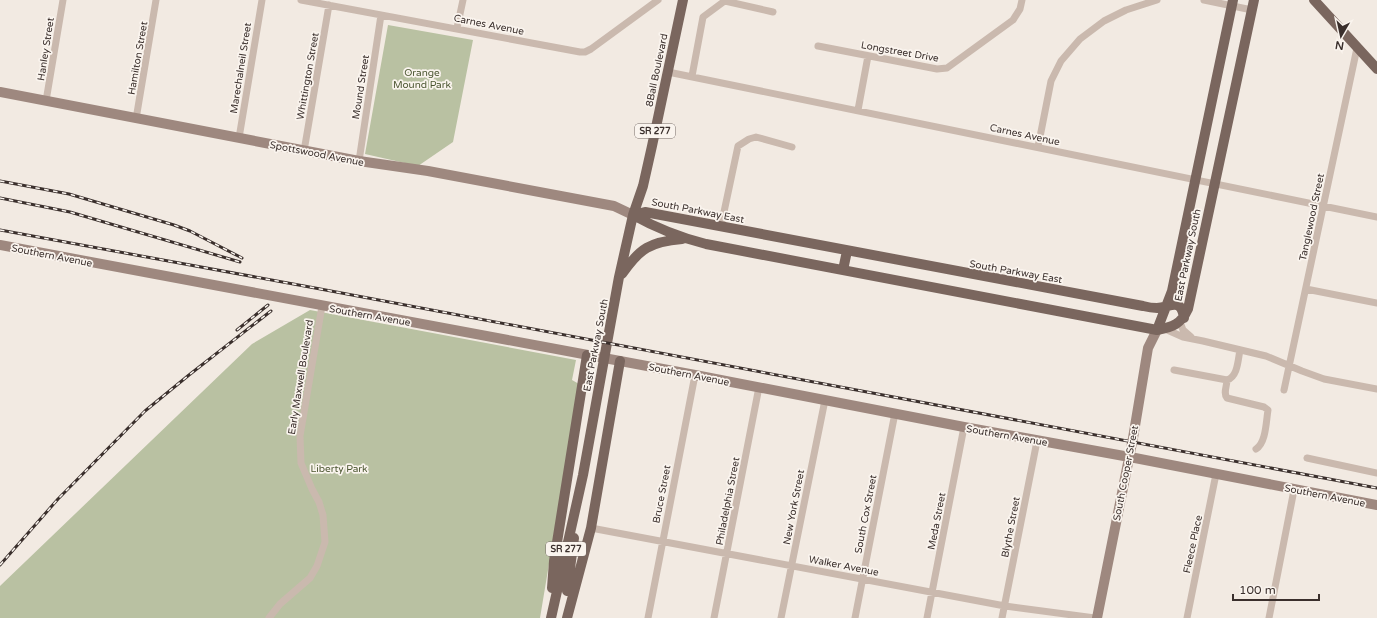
<svg xmlns="http://www.w3.org/2000/svg" width="1377" height="618" font-family="'Varela Round',sans-serif">
	<style>
		.green { fill: #b9c1a2 }
		.lines { fill: none; stroke-linecap: round; stroke-linejoin: round }
		.street { stroke: #cab9ae; stroke-width: 7 }
		.secondary { stroke: #9e887f; stroke-width: 10 }
		.primary { stroke: #7a665e; stroke-width: 10 }
		.rail-casing { stroke: #3a2f2c; stroke-width: 3 }
		.rail { stroke: #faf4ee; stroke-width: 1.5; stroke-dasharray: 4.5; stroke-linecap: butt }
		.labels { text-anchor: middle; stroke-width: 3.5; stroke-linejoin: round; paint-order: stroke }
		.shield { fill: #faf4ee; stroke: #746a66; stroke-width: 1 }
		.shield-label { font-size: 9px; font-weight: bold; fill: #3a2f2c }
		.street-label { font-size: 10px; fill: #3a2f2c; stroke: #faf4ee }
		.park-label { font-size: 10px; fill: #4b5631; stroke: #faf4ee }
	</style>
	<rect width="100%" height="100%" fill="#f2eae2"/>
	<path class="green" d="M388,25L473,40L453,142L418,166L365,154Z
		M310,310L576,360L572,380L579,384L540,618H0V586L252,344Z"/>
	<g class="lines">
		<path class="street" d="M301,0L580,52H585L591,49L658,0
			M1204,0L1252,10
			M725,1L773,12
			M457,28L463,0
			M818,46L937,69L947,68L1013,20L1020,9L1022,0
			M668,72L1377,217
			M692,76L703,17L726,0
			M46,101L63,0
			M858,110L868,56
			M136,119L156,0
			M239,138L262,0
			M1038,147L1051,81L1061,61L1080,39L1104,21L1126,10L1157,0
			M304,151L329,5
			M359,161L381,15
			M721,226L738,146L749,139L756,137L792,147
			M1306,289L1377,303
			M1180,322L1183,330L1191,337
			M1165,329L1183,337L1203,341L1266,356L1302,371L1324,379L1377,389
			M1174,370L1227,380C1238,377 1238,359 1240,350
			M1227,380C1227,386 1223,393 1227,398L1264,407L1268,410C1266,422 1266,443 1256,449
			M1284,390L1357,48
			M1307,458L1377,473
			M591,528L1005,606L1095,618
			M269,618L280,604L310,578L317,566L325,542L323,515L319,502L312,489L301,463L300,436L322,306
			M648,618L695,375
			M714,618L759,387
			M781,618L825,400
			M855,618L895,413
			M927,618L964,427
			M1002,618L1037,441
			M1187,618L1216,474
			M1269,618L1294,490"/>
		<path class="secondary" d="M0,92L359,161L428,171L614,206L633,215
			M0,245L695,375L964,427L1135,458L1377,505
			M1097,618L1133,438L1148,348L1157,330"/>
		<path class="primary" d="M1314,0L1377,69
			M633,215C658,229 678,237 706,244L1157,330C1173,327 1181,324 1188,309L1254,0
			M633,215L645,212L1143,306C1147,307 1152,308 1157,308C1171,307 1181,297 1184,318
			M843,270L847,251
			M622,274C640,248 650,242 682,239
			M1157,330L1172,291L1233,0
			M552,588L554,561L587,355
			M567,591L574,538
			M551,618L583,475L619,277L633,215L643,186L652,146L683,0
			M567,618L591,528L620,361"/>
		<defs>
			<path id="rail" d="M0,181L69,194L174,225L190,231L242,258
				M0,198L70,212L240,262
				M0,230L315,288L1377,488
				M237,330L268,305
				M0,565L58,499L145,411L189,375L271,311"/>
		</defs>
		<use href="#rail" class="rail-casing"/>
		<use href="#rail" class="rail"/>
	</g>
	<g class="labels">
		<g class="shield">
			<rect x="635" y="124" width="40" height="14" rx="3"/>
			<rect x="546" y="542" width="40" height="14" rx="3"/>
		</g>
		<g class="shield-label">
			<text x="655" y="134">SR 277</text>
			<text x="566" y="552">SR 277</text>
		</g>
		<g class="street-label">
			<text transform="translate(489 24) rotate(11)" y="4">Carnes Avenue</text>
			<text transform="translate(45 49) rotate(-81)" y="4">Hanley Street</text>
			<text transform="translate(900 51) rotate(10)" y="4">Longstreet Drive</text>
			<text transform="translate(137 58) rotate(-80)" y="4">Hamilton Street</text>
			<text transform="translate(240 68) rotate(-81)" y="4">Marechalneil Street</text>
			<text transform="translate(656 70) rotate(-78)" y="4">8Ball Boulevard</text>
			<text transform="translate(307 76) rotate(-80)" y="4">Whittington Street</text>
			<text transform="translate(360 87) rotate(-81)" y="4">Mound Street</text>
			<text transform="translate(1025 134) rotate(12)" y="4">Carnes Avenue</text>
			<text transform="translate(317 153) rotate(11)" y="4">Spottswood Avenue</text>
			<text transform="translate(698 210) rotate(11)" y="4">South Parkway East</text>
			<text transform="translate(1311 217) rotate(-78)" y="4">Tanglewood Street</text>
			<text transform="translate(52 255) rotate(11)" y="4">Southern Avenue</text>
			<text transform="translate(1187 255) rotate(-78)" y="4">East Parkway South</text>
			<text transform="translate(1016 271) rotate(10)" y="4">South Parkway East</text>
			<text transform="translate(370 315) rotate(10)" y="4">Southern Avenue</text>
			<text transform="translate(595 345) rotate(-79)" y="4">East Parkway South</text>
			<text transform="translate(689 374) rotate(11)" y="4">Southern Avenue</text>
			<text transform="translate(300 377) rotate(-81)" y="4">Early Maxwell Boulevard</text>
			<text transform="translate(1007 435) rotate(10)" y="4">Southern Avenue</text>
			<text transform="translate(1125 473) rotate(-79)" y="4">South Cooper Street</text>
			<text transform="translate(661 494) rotate(-79)" y="4">Bruce Street</text>
			<text transform="translate(1325 495) rotate(11)" y="4">Southern Avenue</text>
			<text transform="translate(727 501) rotate(-79)" y="4">Philadelphia Street</text>
			<text transform="translate(793 507) rotate(-79)" y="4">New York Street</text>
			<text transform="translate(865 514) rotate(-79)" y="4">South Cox Street</text>
			<text transform="translate(936 521) rotate(-79)" y="4">Meda Street</text>
			<text transform="translate(1010 527) rotate(-79)" y="4">Blythe Street</text>
			<text transform="translate(1192 544) rotate(-78)" y="4">Fleece Place</text>
			<text transform="translate(844 565) rotate(11)" y="4">Walker Avenue</text>
		</g>
		<g class="park-label">
			<text x="422" y="76">Orange<tspan x="422" dy="12">Mound Park</tspan></text>
			<text x="339" y="472">Liberty Park</text>
		</g>
	</g>
	<g transform="translate(1341 36) rotate(189)" stroke="#faf4ee" stroke-width="3" paint-order="stroke">
	<path d="M0-3L7 15L0 10L-7 15Z" fill="#3a2f2c"/>
	<text y="-6" font-size="11" font-weight="bold" text-anchor="middle" fill="#3a2f2c">N</text>
	</g>
	<path d="M1233 594v6h86v-6" fill="none" stroke="#3a2f2c" stroke-width="2"/>
	<text x="1239" y="594" font-size="12" fill="#3a2f2c" stroke="#faf4ee" stroke-width="3" paint-order="stroke">100 m</text>
</svg>
